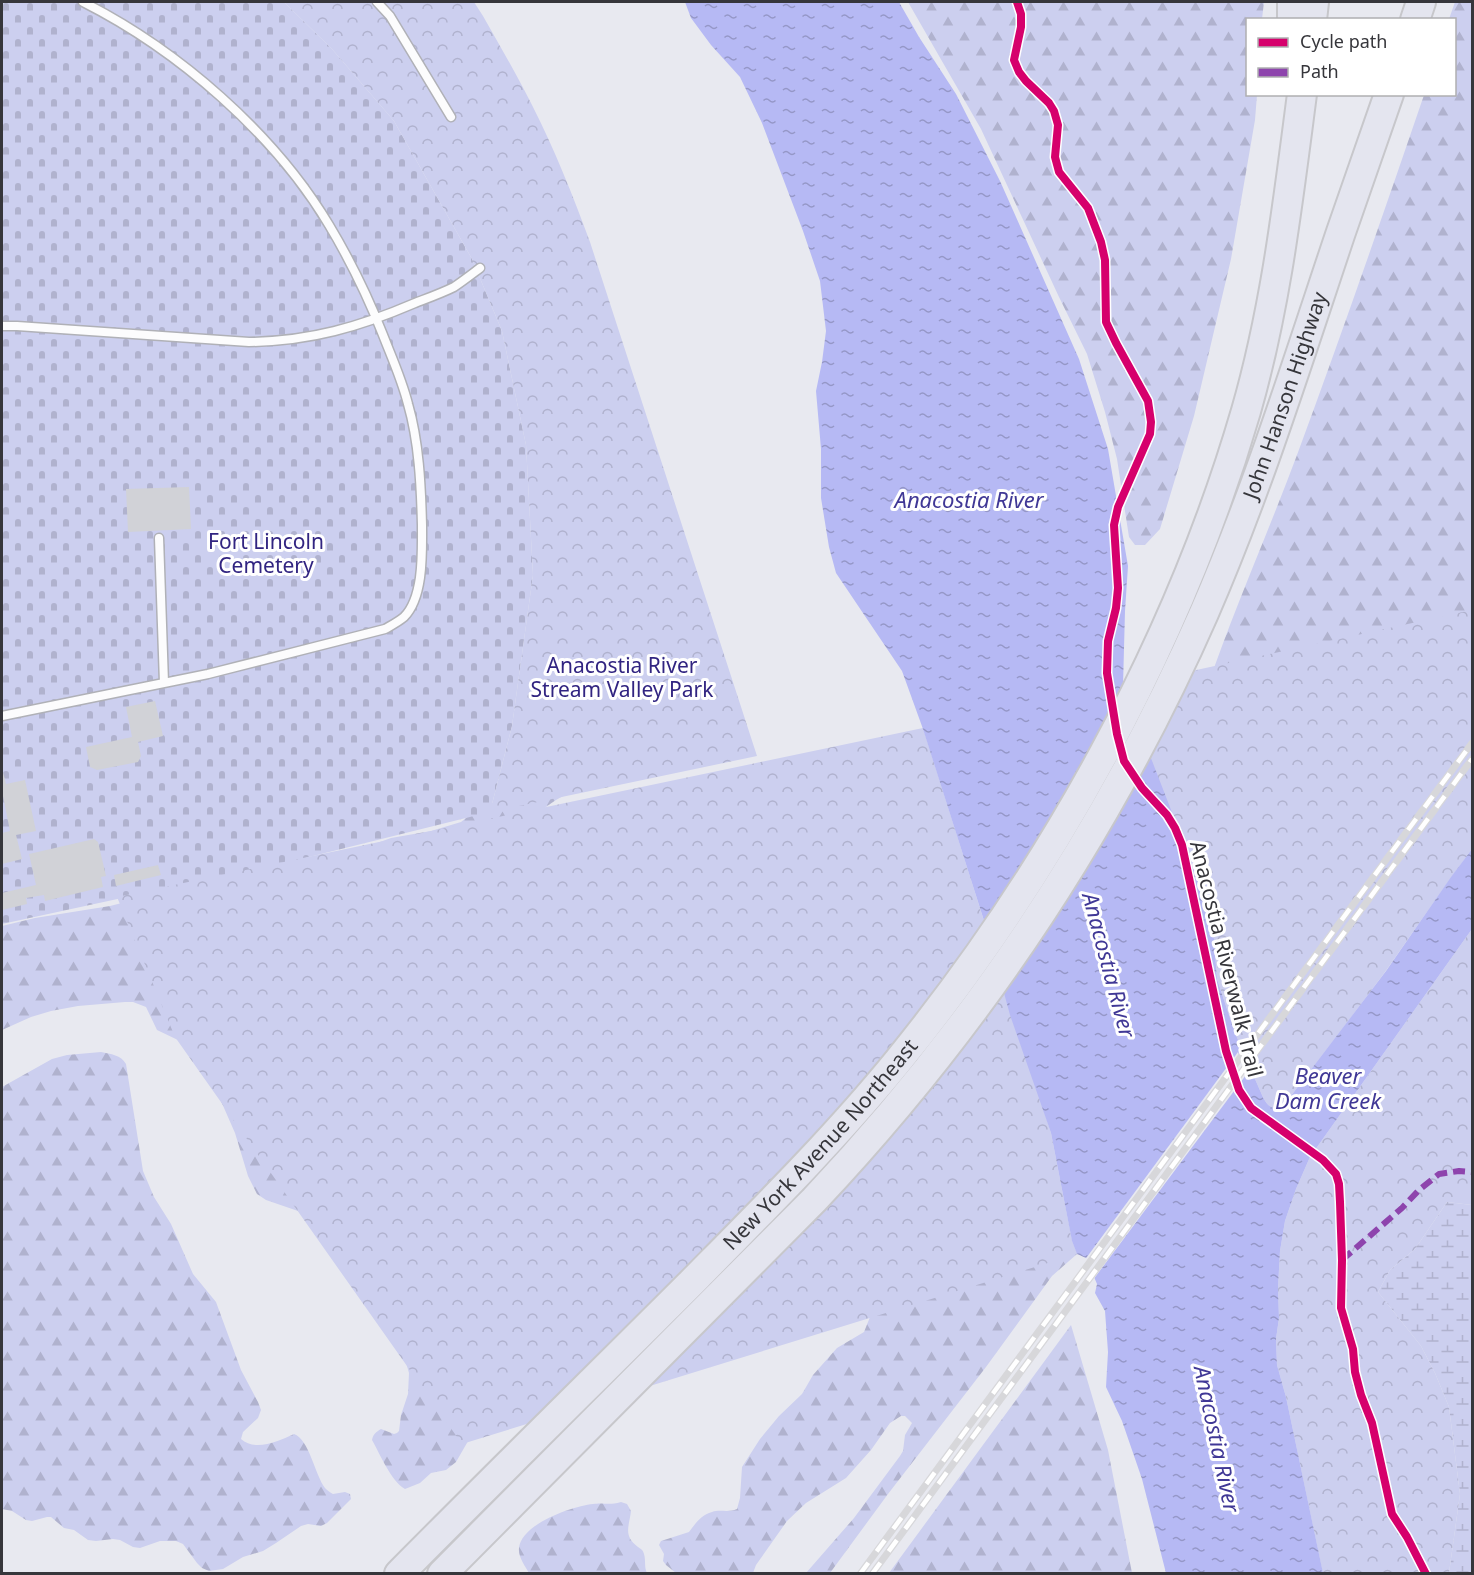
<svg xmlns="http://www.w3.org/2000/svg" width="1474" height="1575" font-family="'Noto Sans',sans-serif">
	<style>
		.forest { fill: url(#forest-firs) }
		.wetland { fill: url(#wetland-marsh) }
		.cemetery { fill: url(#cemetery-stones) }
		.park { fill: url(#park-crowns) }
		.water { fill: url(#water-ripples) }
		.pier { fill: #e8e9f0 }
		.building { fill: #d1d2d7 }
		.lines { fill: none; stroke-linecap: round; stroke-linejoin: round }
		.service-casing { stroke: #b0b1b7; stroke-width: 11 }
		.motorway-casing { stroke: #c7c7cb; stroke-width: 32 }
		.service { stroke: #fcfcfd; stroke-width: 8 }
		.motorway { stroke: #e4e5ef; stroke-width: 28 }
		.rail-casing { stroke: #d7d7da; stroke-width: 7 }
		.rail { stroke: #fff; stroke-width: 4.5; stroke-dasharray: 14; stroke-linecap: butt }
		.quiet { stroke: #8e44ad; stroke-width: 6; stroke-dasharray: 12 6; stroke-linecap: butt }
		.cycleway-casing { stroke: #fff; stroke-width: 11 }
		.cycleway { stroke: #d6006c; stroke-width: 8 }
		.labels { text-anchor: middle; stroke-width: 6; stroke-linejoin: round; paint-order: stroke }
		.street-label { font-size: 21px; fill: #36363b; stroke: #fff }
		.park-label { font-size: 21px; fill: #312481; stroke: #fff }
		.water-label { font-size: 22px; font-style: italic; fill: #403896; stroke: #fff }
	</style>
	<defs>
		<pattern id="forest-firs" width="22" height="20" patternUnits="userSpaceOnUse" patternTransform="scale(1.5)"><rect width="22" height="20" fill="#cccfef"/><path d="M5 1l3.5 6h-7zM16 11l3.5 6h-7z" fill="#b0b2ce"/></pattern>
		<pattern id="wetland-marsh" width="20" height="14" patternUnits="userSpaceOnUse" patternTransform="scale(1.5)"><rect width="20" height="14" fill="#cccfef"/><path d="M1 5h8M5 5V1M11 12h8M15 12V8" fill="none" stroke="#b0b2ce"/></pattern>
		<pattern id="cemetery-stones" width="16" height="16" patternUnits="userSpaceOnUse" patternTransform="scale(1.5)"><rect width="16" height="16" fill="#cccfef"/><path d="M2 7V4a2 2 0 0 1 4 0v3zM10 15v-3a2 2 0 0 1 4 0v3z" fill="#b0b2ce"/></pattern>
		<pattern id="park-crowns" width="20" height="18" patternUnits="userSpaceOnUse" patternTransform="scale(1.5)"><rect width="20" height="18" fill="#cccfef"/><path d="M2 6a3 3 0 1 1 6 0M12 15a3 3 0 1 1 6 0" fill="none" stroke="#b0b2ce"/></pattern>
		<pattern id="water-ripples" width="26" height="14" patternUnits="userSpaceOnUse" patternTransform="scale(1.5)"><rect width="26" height="14" fill="#b6b9f4"/><path d="M2 4q2-2 4 0t4 0M15 11q2-2 4 0t4 0" fill="none" stroke="#9597c7"/></pattern>
	</defs>
	<rect width="100%" height="100%" fill="#e8e9f0"/>
	<path class="forest" d="M908,2H1264L1262,19L1248,20V94L1257,95L1255,120L1231,259L1194,416L1160,529L1145,545H1135L1129,537L1117,459L1105,412L1087,354L1059,297L981,129Z
		M1455,2H1472V700L1207,688C1234,609 1268,533 1297,455C1341,336 1383,215 1424,95L1454,94V20L1449,19Z
		M627,774C604,782 577,787 556,800C543,808 531,821 520,831L471,1436L456,1462L446,1470L431,1473L420,1483L405,1489C391,1481 380,1454 372,1440C373,1434 376,1432 381,1429L394,1434L397,1433L399,1431L401,1415L408,1394L409,1373L405,1359L302,1215L298,1211L266,1200L257,1194L248,1176L235,1133L210,1076L180,1041L157,1030L146,1007L133,1002H125L78,1006L51,1011L31,1017L2,1030V926L35,918L110,906L185,887L341,856L391,838L431,831L461,822L472,813L473,807Z
		M101,1052C111,1054 121,1055 126,1064L143,1171L154,1197L171,1224L193,1274L216,1302L241,1370L258,1402L261,1410L258,1418L243,1432L241,1439C255,1452 279,1441 294,1434C309,1439 315,1475 325,1488C327,1490 331,1493 333,1494L345,1492L350,1494L351,1499L327,1523L321,1526L308,1524L301,1526L276,1543L263,1551L243,1557L223,1569L209,1571L202,1568L197,1563L183,1544L176,1541H160L140,1548L133,1547L120,1540L113,1539L96,1541L88,1540L74,1530L64,1528L51,1517H47L32,1521L26,1520L12,1511L2,1509V1087L52,1059L67,1055Z
		M1062,1193L1072,1241L1077,1254L1052,1276L986,1367L888,1494L830,1573H806L854,1518L900,1456L903,1451L905,1435L912,1423L905,1416H901L890,1423L871,1450L846,1478L806,1503L787,1521L756,1565L753,1573H676L666,1565L663,1561L664,1554L659,1545L661,1541L689,1532C695,1524 701,1515 712,1512C720,1509 728,1513 737,1509L740,1498L742,1467L760,1439L779,1416L802,1394L813,1375L837,1348L864,1332L870,1317Z
		M1071,1325L1108,1450L1132,1573H889Z
		M621,1502L627,1504L631,1511C629,1527 623,1536 638,1547C641,1549 643,1550 644,1554C646,1561 644,1567 647,1573H529C525,1566 518,1557 519,1548C521,1524 573,1506 593,1504C605,1502 607,1506 621,1502Z"/>
	<path class="wetland" d="M1447,1202L1472,1205V1573H1449L1460,1494L1449,1407L1435,1373L1421,1346L1378,1292L1390,1270L1415,1249Z"/>
	<path class="cemetery" d="M2,2H284L332,49L394,121L472,259L502,331L526,445L533,575L512,726L490,812L297,860L2,924Z"/>
	<path class="park" d="M284,2H474L483,16C500,46 517,75 532,105C555,150 573,196 590,242L757,756L490,812L512,726L533,575L526,445L502,331L472,259L394,121L332,49Z
		M1472,610V849C1442,889 1414,931 1385,972C1350,1019 1315,1065 1279,1111C1270,1108 1266,1104 1262,1095L1235,1033L1217,979L1214,939L1123,686Z
		M923,728L1051,1133L1072,1241L1077,1254L462,1444L175,1037L117,897Z
		M1472,929V1205L1447,1202L1415,1249L1390,1270L1378,1292L1421,1346L1435,1373L1449,1407L1460,1494L1449,1573L1323,1574L1286,1397L1277,1365L1276,1339L1279,1318L1278,1288L1280,1251L1285,1221L1296,1189L1310,1157Z"/>
	<path class="water" d="M685,2H899L919,37L956,94L1000,181L1079,359L1108,449L1128,566L1125,611L1123,686L1206,900L1214,939L1217,979L1235,1033L1262,1095C1266,1104 1270,1108 1279,1110L1287,1101L1386,971L1451,877L1472,849V929L1310,1157L1296,1189L1285,1221L1280,1251L1278,1288L1279,1318L1276,1339L1277,1365L1286,1397L1323,1573H1166L1142,1479L1122,1421L1106,1387L1108,1352L1105,1311L1095,1293L1097,1284L1086,1258L1077,1254L1072,1241L1051,1133L1010,1015L986,927L923,729L902,671L836,573L829,547L821,498V449L816,391L822,362L826,331L820,281L803,231L762,123L740,77L711,45L691,18Z"/>
	<path class="pier" d="M1238,1052L1246,1075L1093,1280L1084,1261Z"/>
	<path class="building" d="M189,487L191,529L128,532L126,489Z
		M155,701L163,736L138,742L141,756L138,762L97,770L90,767L86,747L132,737L126,707Z
		M2,768L6,784L25,780L36,831L16,835L22,859L2,864V833L10,831L2,791Z
		M94,839L98,842L106,876L101,877L103,887L45,901L44,895L26,898L27,904L2,910V893L36,885L29,854Z
		M158,865L161,875L116,886L114,875Z"/>
	<g class="lines">
		<defs>
			<path id="service" d="M377,2L390,16L451,117
				M2,326H17L249,342C311,341 359,327 415,303C428,298 442,293 454,287C463,281 472,274 480,268
				M159,538L164,683
				M2,716L208,674L385,629C392,625 398,622 404,617C424,597 422,552 422,525C421,485 419,442 408,404C402,380 392,358 383,335C368,297 350,260 329,225C274,133 178,50 83,2"/>
			<g id="motorway">
				<path d="M1292,2V20"/>
				<path d="M1312,20L1314,2"/>
				<path d="M1415,20L1421,2"/>
				<path id="s1" d="M399,1574C498,1474 598,1376 697,1277C766,1207 836,1137 898,1061C1051,873 1178,645 1246,411C1276,307 1288,201 1302,94"/>
				<path id="s2" d="M442,1574L814,1200C978,1026 1108,831 1204,613C1258,489 1298,360 1341,232C1357,186 1373,140 1389,94"/>
			</g>
		</defs>
		<use href="#service" class="service-casing"/>
		<use href="#motorway" class="motorway-casing"/>
		<use href="#service" class="service"/>
		<use href="#motorway" class="motorway"/>
		<defs>
			<path id="rail" d="M860,1574L1472,743
				M872,1574L1472,759"/>
		</defs>
		<use href="#rail" class="rail-casing"/>
		<use href="#rail" class="rail"/>
		<path class="quiet" d="M1342,1260L1402,1208L1419,1190L1439,1174L1459,1171L1472,1172"/>
		<defs>
			<path id="cycleway" d="M1017,2L1021,14V27L1014,60L1019,72L1026,81L1049,103L1054,111L1058,125L1055,157L1059,172L1088,208L1101,242L1105,260L1106,322L1116,343L1148,401L1151,422L1150,434L1118,507L1114,525L1118,588L1116,608L1108,641L1107,673L1117,734L1124,761L1142,788L1167,815L1175,828L1182,845L1226,1051L1239,1090L1251,1108L1323,1160L1336,1174L1339,1184L1340,1202L1342,1260L1341,1308L1353,1349L1355,1372L1361,1395L1372,1423L1392,1514L1407,1537L1426,1574"/>
		</defs>
		<use href="#cycleway" class="cycleway-casing"/>
		<use href="#cycleway" class="cycleway"/>
	</g>
	<g class="labels">
		<g class="street-label">
			<text dy="7" stroke="none"><textPath href="#s2" startOffset="1468">John Hanson Highway</textPath></text>
			<text transform="translate(1226 959) rotate(76)" y="7">Anacostia Riverwalk Trail</text>
			<text dy="7" stroke="none"><textPath href="#s1" startOffset="602">New York Avenue Northeast</textPath></text>
		</g>
		<g class="park-label">
			<text x="266" y="549">Fort Lincoln<tspan x="266" dy="24">Cemetery</tspan></text>
			<text x="622" y="673">Anacostia River<tspan x="622" dy="24">Stream Valley Park</tspan></text>
		</g>
		<g class="water-label">
			<text x="969" y="508">Anacostia River</text>
			<text transform="translate(1109 965) rotate(75)" y="8">Anacostia River</text>
			<text x="1328" y="1084">Beaver<tspan x="1328" dy="25">Dam Creek</tspan></text>
			<text transform="translate(1217 1439) rotate(78)" y="8">Anacostia River</text>
		</g>
	</g>
	<rect width="1474" height="1575" fill="none" stroke="#36363b" stroke-width="6"/>
	<rect x="1246" y="18" width="210" height="78" fill="#ffffff" stroke="#afafb1" stroke-width="1.5"/>
	<rect x="1258" y="38" width="30" height="9" fill="#d6006c" stroke="#afafb1" stroke-width="1.5"/>
	<text x="1300" y="48" font-size="18" fill="#36363b">Cycle path</text>
	<rect x="1258" y="68" width="30" height="9" fill="#8e44ad" stroke="#afafb1" stroke-width="1.5"/>
	<text x="1300" y="78" font-size="18" fill="#36363b">Path</text>
</svg>
